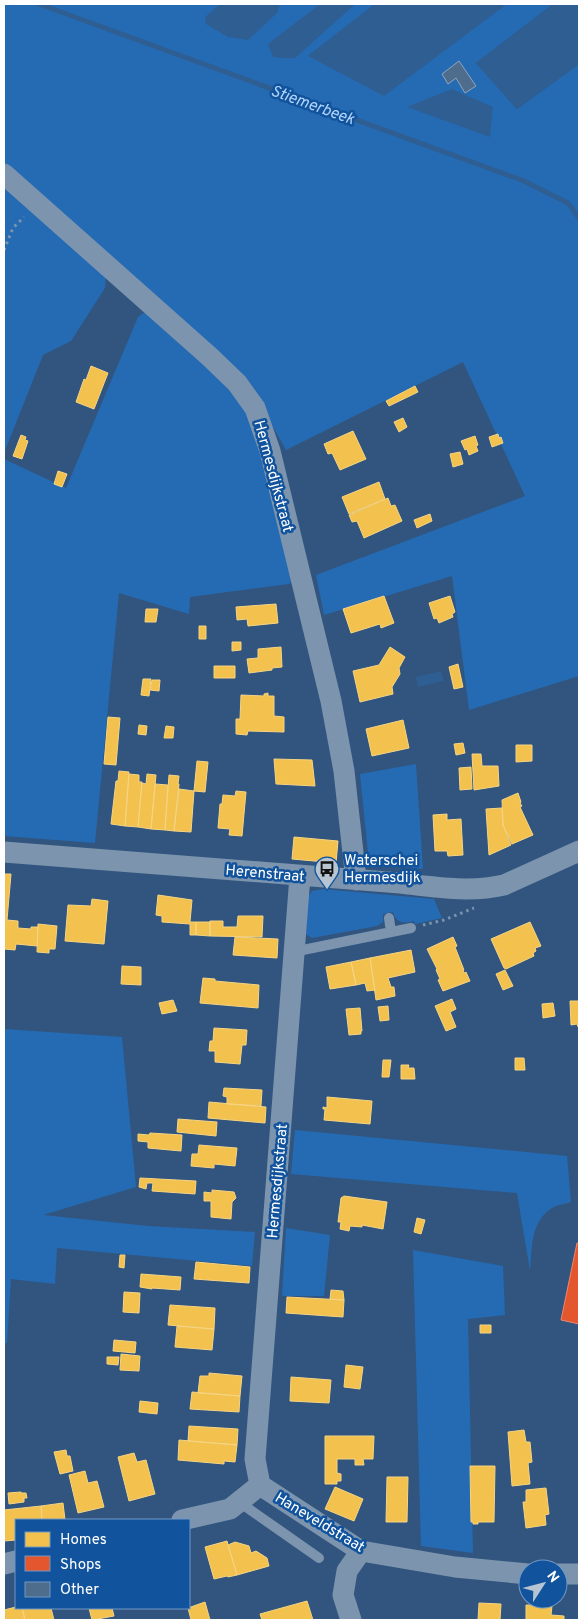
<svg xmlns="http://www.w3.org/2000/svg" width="583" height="1624" font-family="Overpass,sans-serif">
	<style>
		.green { fill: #256bb3 }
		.water { fill: #2f5e93 }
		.homes { fill: #f2c14e; stroke: #f6d483 }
		.shops { fill: #e4572e; stroke: #ec896d }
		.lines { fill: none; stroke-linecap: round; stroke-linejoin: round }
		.stream { stroke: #2f5e93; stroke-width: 5 }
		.building { fill: #4e6c8c; stroke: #90a5bc }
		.path { stroke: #7c94ae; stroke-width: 3; stroke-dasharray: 2.5 4; stroke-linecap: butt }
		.service { stroke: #7c94ae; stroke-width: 10 }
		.minor { stroke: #7c94ae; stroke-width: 21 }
		.labels { text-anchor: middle; stroke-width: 5; stroke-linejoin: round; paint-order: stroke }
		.street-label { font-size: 15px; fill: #fff; stroke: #11539d }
		.poi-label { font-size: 15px; fill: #fff; stroke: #11539d; text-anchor: start }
		.water-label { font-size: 16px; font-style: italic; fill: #b2d6fb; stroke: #11539d }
	</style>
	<rect width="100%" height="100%" fill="#31557e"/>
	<path class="green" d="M4,4H320L273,57L294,58L355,4H375L308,56L505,4H553L476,63L517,109L579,64V676L469,710L452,576L324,615L316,575L525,496L463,362L286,450L256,397L4,167Z
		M4,182L106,274L105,288L71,341L43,355L4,453Z
		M147,310L210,365L258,428L295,579L289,584L190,597L189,614L119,593L95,843L4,836V459L66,488L138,317Z
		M416,764L423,869L369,863L360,774Z
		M323,889L434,899L442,918L415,924L414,921C404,924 396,923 393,912L383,914V922L377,926L312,938L306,934L308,897L312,891Z
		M4,1029L122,1037L136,1187L43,1215L148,1226L255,1232L252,1266L57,1248L55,1284L11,1279L7,1343H4Z
		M295,1130L567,1156L571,1202C565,1204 557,1205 552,1208C530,1222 532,1249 530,1271L517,1193L291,1174Z
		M286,1228L330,1235L324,1296H282Z
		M413,1250L503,1266L505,1315L468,1319L473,1553L421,1546Z"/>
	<path class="water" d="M220,4H280L277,13L248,40L228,37L206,24L205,17Z
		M320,4H355L295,58L273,57L268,44Z
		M375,4H507L384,96L308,56Z
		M553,4H579V64L517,109L476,63Z
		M452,89L493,107L490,137L407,107Z
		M441,671L444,681L418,687L416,677Z"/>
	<path class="homes" d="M91,366L108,373L94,409L76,402L84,379L86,380Z
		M415,386L418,392L389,406L386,401Z
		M403,418L407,427L399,432L394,422Z
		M353,431L366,459L340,470L332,453L328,454L324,444Z
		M498,434L499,438L501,437L503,443L492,447L489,437Z
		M21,435L26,437L25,440L28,441L22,459L13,456Z
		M475,436L478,445L476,446L478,451L469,455L467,449L465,450L461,441Z
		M460,452L463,464L453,467L450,454Z
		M58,471L67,474L62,487L54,484Z
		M379,482L385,499L349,514L342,497Z
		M388,498L391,506L395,505L402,521L364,538L357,521L352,522L349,515Z
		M430,514L432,521L417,528L414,520Z
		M384,596L394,623L381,628L380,624L351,633L343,609Z
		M450,596L455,612L452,614L453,617L439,623L437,618L434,619L429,603Z
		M276,604L278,623L248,626L247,619L237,620L236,607Z
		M146,609H158L156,622H145Z
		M199,626H206V639H199Z
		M232,642H241V650L232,651Z
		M281,647L282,667L272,668V670L249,673L247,659L258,658V649Z
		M390,647L405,657L399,668L400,674L392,687L393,694L360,702L353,671L379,665Z
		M458,664L463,687L454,689L449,667Z
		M214,666H235V678H214Z
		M143,679H151L149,696L141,695Z
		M152,680H160L159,691L150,690Z
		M268,693V696H274V716L284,717V732L248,731L247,735L236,734V719H240L241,695L264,696V694Z
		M108,717L120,718L116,765L104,764Z
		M403,720L409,748L372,756L366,729Z
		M139,725L147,726L146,735L138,734Z
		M166,726L174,727L173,738H164Z
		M463,743L465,753L456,755L454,744Z
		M516,745H532V761L516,762Z
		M472,754H481L482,766H498L499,786L474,790Z
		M274,759L312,760L315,786L276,784Z
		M197,761L208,762L205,792L194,791Z
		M471,767L472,789L460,790L459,768Z
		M119,771L129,772L125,826L111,824L116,781H118Z
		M129,774L139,775V782H142L138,827L125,826Z
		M147,774L156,775L151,829L138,827L142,783L146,784Z
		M169,775L179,776L178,784H179L174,831L165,830Z
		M155,784L168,785L165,830L151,829Z
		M179,789L194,791L191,832L174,831Z
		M236,791L246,792L242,836L229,835L230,829L218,828L220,804H222L223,795L235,796Z
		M518,793L521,802L520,803L522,806L520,807L533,835L512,844L503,825L502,800Z
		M502,808L503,825L511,845L489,855L486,809Z
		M447,814V820L461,819L463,855L448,856L447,851H435L433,815Z
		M294,837L338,841L336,863L292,859Z
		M4,874H11L7,920L18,921V928L31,929V927H38L37,946L16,944L15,950L4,949Z
		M158,895L192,900L190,922H196V935H190V924L162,922V916L156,915Z
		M92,899L108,901L104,944L65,941L68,905L91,906Z
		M238,916H263L262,937L210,936V921H223V927H237Z
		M196,922H210V936L196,935Z
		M530,922L541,946L535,948L536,951L533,953L534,956L506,969L504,968L491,939Z
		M38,924L57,926L55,949H49V953L37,952Z
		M235,937L278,939L277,958L233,955Z
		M453,937L457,946L455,947L464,970L463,971L464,973L466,972L470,981L443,991L438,980L440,979L436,970L437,969L427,949Z
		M411,950L415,972L388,978L391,987H394L395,996L376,1000L370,958Z
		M370,958L375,990L367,991L365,983L356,985L351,962Z
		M351,962L356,985L330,989L326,967Z
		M122,966L141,967V985L121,984Z
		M505,970L513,986L503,990L496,974Z
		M203,978L215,979V981L259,985L258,1008L200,1003Z
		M452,999L456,1009L450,1012L456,1027L446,1031L435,1006Z
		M173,1000L177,1011L162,1014L159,1003Z
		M570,1001H579V1027H578L577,1024L571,1025Z
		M553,1003L555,1016L543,1018L542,1004Z
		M388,1006L389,1020L380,1021L378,1007Z
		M360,1008L362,1031H361V1034L349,1035L346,1009Z
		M214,1028L247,1030L246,1045H242L240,1064L215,1062V1051H209L210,1041H213Z
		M515,1058H524L525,1070H515Z
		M383,1060H391L389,1077H382Z
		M401,1065H409L408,1068H414L415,1079H401Z
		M224,1088L262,1090L261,1106L227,1104V1097L223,1096Z
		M327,1097L372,1101L370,1124L324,1120L325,1109H323V1107L327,1108Z
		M209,1102L266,1107L265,1123L208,1118Z
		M178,1119L217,1122L216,1136L177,1132Z
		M150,1133L182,1135L181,1151L148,1148V1142L138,1141V1134L149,1135Z
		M199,1145L237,1148L235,1166L214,1164V1168L191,1166L192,1154H198Z
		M140,1178L196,1181L195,1194L152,1191L153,1183H147L146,1189L139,1187Z
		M212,1190L234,1192L236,1198L232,1202L231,1219L211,1217V1201H204V1192L212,1193Z
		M344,1196L387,1202L383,1229L362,1225V1227L350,1226L349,1231L340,1229L341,1222H338L341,1198Z
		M417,1218L425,1220L421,1234L414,1232Z
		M120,1255H125L124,1268L119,1267Z
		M196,1262L250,1267L249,1283L194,1279Z
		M141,1274L181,1277L180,1290L152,1288V1289L140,1287Z
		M331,1290L343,1291L344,1300L330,1299Z
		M124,1292L140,1293L139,1313L123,1312Z
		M287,1297L344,1300L343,1317L286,1313Z
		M170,1305L215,1308L214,1329L168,1325Z
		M480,1325H491V1333H480Z
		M177,1326L214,1329L212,1350L175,1347Z
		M114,1340L136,1342L135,1353L113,1351Z
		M121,1354L140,1356L139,1371L120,1370Z
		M107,1357H119L118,1365L107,1364Z
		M346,1365L363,1367L360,1389L344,1387Z
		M209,1373L242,1376L240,1396L198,1393L200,1376H209Z
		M291,1377L331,1380L329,1403L290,1401Z
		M192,1392L240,1396L239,1412L190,1409Z
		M140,1401L158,1403L157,1414L139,1412Z
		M189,1426L238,1429L237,1445L188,1441Z
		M524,1430L526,1442H530L532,1462L528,1463L530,1484L512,1486L508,1432Z
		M325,1436H374L373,1459H363L364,1465H355V1459H337V1473L341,1474V1481H337V1484H325Z
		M179,1440L237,1445L235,1462L224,1461V1464L178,1460Z
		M66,1450L67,1456H70L73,1471L60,1474L54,1452Z
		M134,1453L137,1462L146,1460L155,1494L129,1501L118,1457Z
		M470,1466H495L494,1522H478V1524H473V1522H471Z
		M85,1471L88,1483L97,1481L104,1507L78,1513L69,1475Z
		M387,1477H408L407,1522H386Z
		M335,1487L363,1499L354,1521L325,1509Z
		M546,1488L549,1514L545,1515L546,1525L526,1528L523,1502H526V1490Z
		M21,1492V1493H26L27,1498H24V1502L9,1504L8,1493Z
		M63,1503L65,1520H42L41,1506Z
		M41,1506L42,1520H16V1540L4,1541V1510Z
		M227,1541L237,1575L228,1577L227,1576L214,1579L205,1547Z
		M235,1542L249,1546L251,1553L256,1551L267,1558L269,1566L237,1575L228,1545Z
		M307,1601L313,1620H262L260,1614Z
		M205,1602L210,1620H191L188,1608Z
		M479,1603L501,1604L500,1620H478Z
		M526,1605L552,1606L551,1615L564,1616V1620H526Z
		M16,1607L22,1608L25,1620H4V1610Z
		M22,1608H51L54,1620H25Z
		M89,1608H112L114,1616L92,1620Z"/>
	<path class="shops" d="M577,1243H579V1324L561,1320Z"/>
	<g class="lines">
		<path class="stream" d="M39,4L524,181L568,203L579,218"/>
	</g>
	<path class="building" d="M459,61L476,86L465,93L456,78L448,84L442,74Z"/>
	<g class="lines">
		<path class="path" d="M4,250L13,228L24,217
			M423,925L444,920L474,908"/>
		<path class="service" d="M389,918L391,932
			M293,952L411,928
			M239,1502L319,1558"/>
		<path class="minor" d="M4,174L210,357L237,383L255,408L270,451L331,701L344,771L356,880
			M4,852L400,883C434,887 470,893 504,885L579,851
			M260,1485L255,1459L300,876
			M260,1485L361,1551L455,1567L528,1574
			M182,1520L230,1509L260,1485
			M4,1564L16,1561
			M558,1574H579
			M351,1620L343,1595L347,1571L361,1551"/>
	</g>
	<defs>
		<symbol id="bus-pin" viewBox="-11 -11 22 30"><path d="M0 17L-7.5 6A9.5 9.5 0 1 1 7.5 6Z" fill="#b7c4d2" stroke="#11539d"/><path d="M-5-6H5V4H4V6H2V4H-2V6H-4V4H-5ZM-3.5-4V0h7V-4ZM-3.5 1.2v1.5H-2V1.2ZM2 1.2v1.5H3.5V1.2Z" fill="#111"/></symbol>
	</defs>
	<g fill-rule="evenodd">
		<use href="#bus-pin" x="313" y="855" width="28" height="38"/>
	</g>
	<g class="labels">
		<g class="street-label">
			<text transform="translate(274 476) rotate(75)" y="5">Hermesdijkstraat</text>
			<text transform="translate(265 873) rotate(5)" y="5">Herenstraat</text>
			<text transform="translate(277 1181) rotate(-85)" y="5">Hermesdijkstraat</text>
			<text transform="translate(320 1522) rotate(31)" y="5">Haneveldstraat</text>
		</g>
		<g class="poi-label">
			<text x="344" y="865">Waterschei<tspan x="344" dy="17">Hermesdijk</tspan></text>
		</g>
		<g class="water-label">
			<text transform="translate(313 104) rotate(20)" y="6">Stiemerbeek</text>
		</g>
	</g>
	<rect width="583" height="1624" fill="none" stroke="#ffffff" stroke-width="10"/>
	<rect x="15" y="1519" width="175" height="90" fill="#11539d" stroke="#7098c4"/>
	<rect x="25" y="1532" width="25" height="15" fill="#f2c14e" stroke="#7098c4"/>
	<text x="60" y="1544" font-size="15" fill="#ffffff">Homes</text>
	<rect x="25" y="1556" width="25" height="15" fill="#e4572e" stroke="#7098c4"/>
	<text x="60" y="1569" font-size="15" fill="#ffffff">Shops</text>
	<rect x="25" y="1582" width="25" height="15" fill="#4e6c8c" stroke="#7098c4"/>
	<text x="60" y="1594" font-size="15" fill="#ffffff">Other</text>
	<g transform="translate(543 1584) rotate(54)"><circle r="24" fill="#11539d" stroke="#7098c4"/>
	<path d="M0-4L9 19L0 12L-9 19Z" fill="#b7c4d2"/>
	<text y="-8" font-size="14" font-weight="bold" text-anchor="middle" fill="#ffffff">N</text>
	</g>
</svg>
